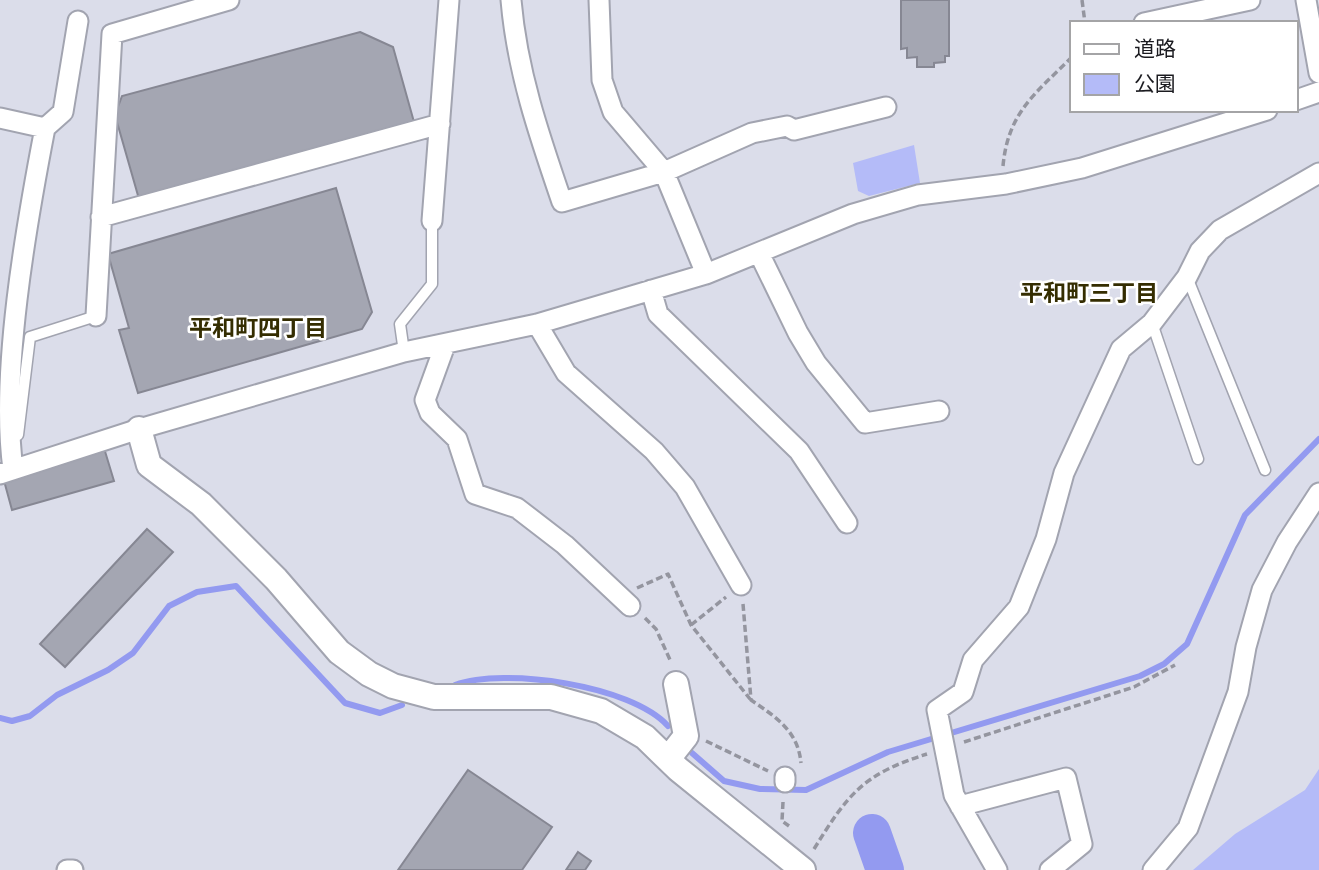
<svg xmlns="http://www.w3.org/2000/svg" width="1319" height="870" font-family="'Alegreya Sans','Noto Sans JP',sans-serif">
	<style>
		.green { fill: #b4bbf8 }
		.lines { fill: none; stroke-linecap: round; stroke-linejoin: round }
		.stream { stroke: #939af0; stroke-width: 6 }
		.river { stroke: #939af0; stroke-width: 38 }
		.building { fill: #a4a6b2; stroke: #868793; stroke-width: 2 }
		.service-casing { stroke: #a2a4b0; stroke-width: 13 }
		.minor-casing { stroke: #a2a4b0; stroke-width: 23 }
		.tertiary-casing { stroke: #a2a4b0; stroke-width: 28 }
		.path { stroke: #94959f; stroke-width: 3.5; stroke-dasharray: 7 3.5; stroke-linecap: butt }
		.service { stroke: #fff; stroke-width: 10 }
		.minor { stroke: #fff; stroke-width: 19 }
		.tertiary { stroke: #fff; stroke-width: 24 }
		.labels { text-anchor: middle; stroke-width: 5; stroke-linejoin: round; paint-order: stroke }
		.neighbourhood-label { font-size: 23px; font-weight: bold; fill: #342d01; stroke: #fff }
	</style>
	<rect width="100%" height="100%" fill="#dbddea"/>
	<path class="green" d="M914,145L920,183L869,196L858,191L853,163Z
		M1319,769V870H1193L1235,834L1305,790Z"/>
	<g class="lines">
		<path class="stream" d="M455,685C504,667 631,685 668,726
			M0,718L12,721L30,716L57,695L108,670L133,653L169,606L197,592L236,586L345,703L380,713L402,705
			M692,753L724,781L760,789L806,790L888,752L1140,676L1164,664L1187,644L1245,515L1319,439"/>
		<path class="river" d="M872,833L885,870"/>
	</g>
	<path class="building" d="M901,0H949V56H945V62L934,63V67H917V57L907,58V48L901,49Z
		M360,32L393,47L414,122L139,199L115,115L122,96Z
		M336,188L372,312L362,329L138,393L119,330L129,328L108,254Z
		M104,448L114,481L12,510L3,477Z
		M147,529L173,552L65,667L40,644Z
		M468,770L552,827L522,870H398Z
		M578,852L591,861L585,870H566Z"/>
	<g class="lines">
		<defs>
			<path id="service" d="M1187,277L1265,470
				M1152,323L1198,459
				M404,352L400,324L432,284V221
				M18,435L30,337L96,316"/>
			<path id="minor" d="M511,0C517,71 539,135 562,202L664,172L613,112L602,80L599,0
				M1306,0L1319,73
				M1144,23L1250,0
				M1296,100L1319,92
				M0,118L45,128
				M101,217L440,124
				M432,221L449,0
				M759,253L798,333L816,363L865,423L939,411
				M706,274L664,172L752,133L787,126L794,130L886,107
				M651,290L658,314L799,451L847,523
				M96,316L112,34L229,0
				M537,324L566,373L654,451L685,487L741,585
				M445,345L425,400L430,413L457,439L475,494L517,508L565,545L630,606
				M13,469C0,374 26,226 45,128L63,112L78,21
				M0,474L139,429L404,352L537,324L706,274L853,214L918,195L1006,184L1082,168L1267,110
				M785,782V777
				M960,806L1066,778L1082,844L1050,870
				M67,870H73
				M997,870L954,795L937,710L963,692L973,660L1019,607L1046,539L1064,473L1121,349L1152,323L1187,277L1200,251L1220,230L1319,173
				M1153,870L1188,828L1238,692L1246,647L1262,590L1287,542L1319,493"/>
			<path id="tertiary" d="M139,429L149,465L201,504L276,579L339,652L369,674L393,686L434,697H551L601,711L645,737L678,769L803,870
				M668,759L686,736L676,684"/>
		</defs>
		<use href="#service" class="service-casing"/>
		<use href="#minor" class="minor-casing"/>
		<use href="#tertiary" class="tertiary-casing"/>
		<path class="path" d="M1082,0L1085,23
			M1003,166C1008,112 1036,93 1072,57
			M637,588L668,574L691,625L750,699
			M743,604L751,700C776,717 798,731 801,763
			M645,618L656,629L671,662
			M691,625L726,597
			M706,741L768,771
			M964,742L1134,687L1175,665
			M783,802L782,821L789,826
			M814,849C848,794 863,774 927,754"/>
		<use href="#service" class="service"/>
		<use href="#minor" class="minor"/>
		<use href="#tertiary" class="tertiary"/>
	</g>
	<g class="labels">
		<g class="neighbourhood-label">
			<text x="1089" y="301">平和町三丁目</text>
			<text x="258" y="336">平和町四丁目</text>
		</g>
	</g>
	<rect x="1070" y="21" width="228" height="91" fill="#ffffff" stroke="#a4a4a6" stroke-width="2"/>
	<rect x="1084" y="44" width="35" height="10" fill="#ffffff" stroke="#a4a4a6" stroke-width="2"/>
	<text x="1134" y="56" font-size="21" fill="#1b1b20">道路</text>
	<rect x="1084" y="74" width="35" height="21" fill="#b4bbf8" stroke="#a4a4a6" stroke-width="2"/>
	<text x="1134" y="91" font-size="21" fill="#1b1b20">公園</text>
</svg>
